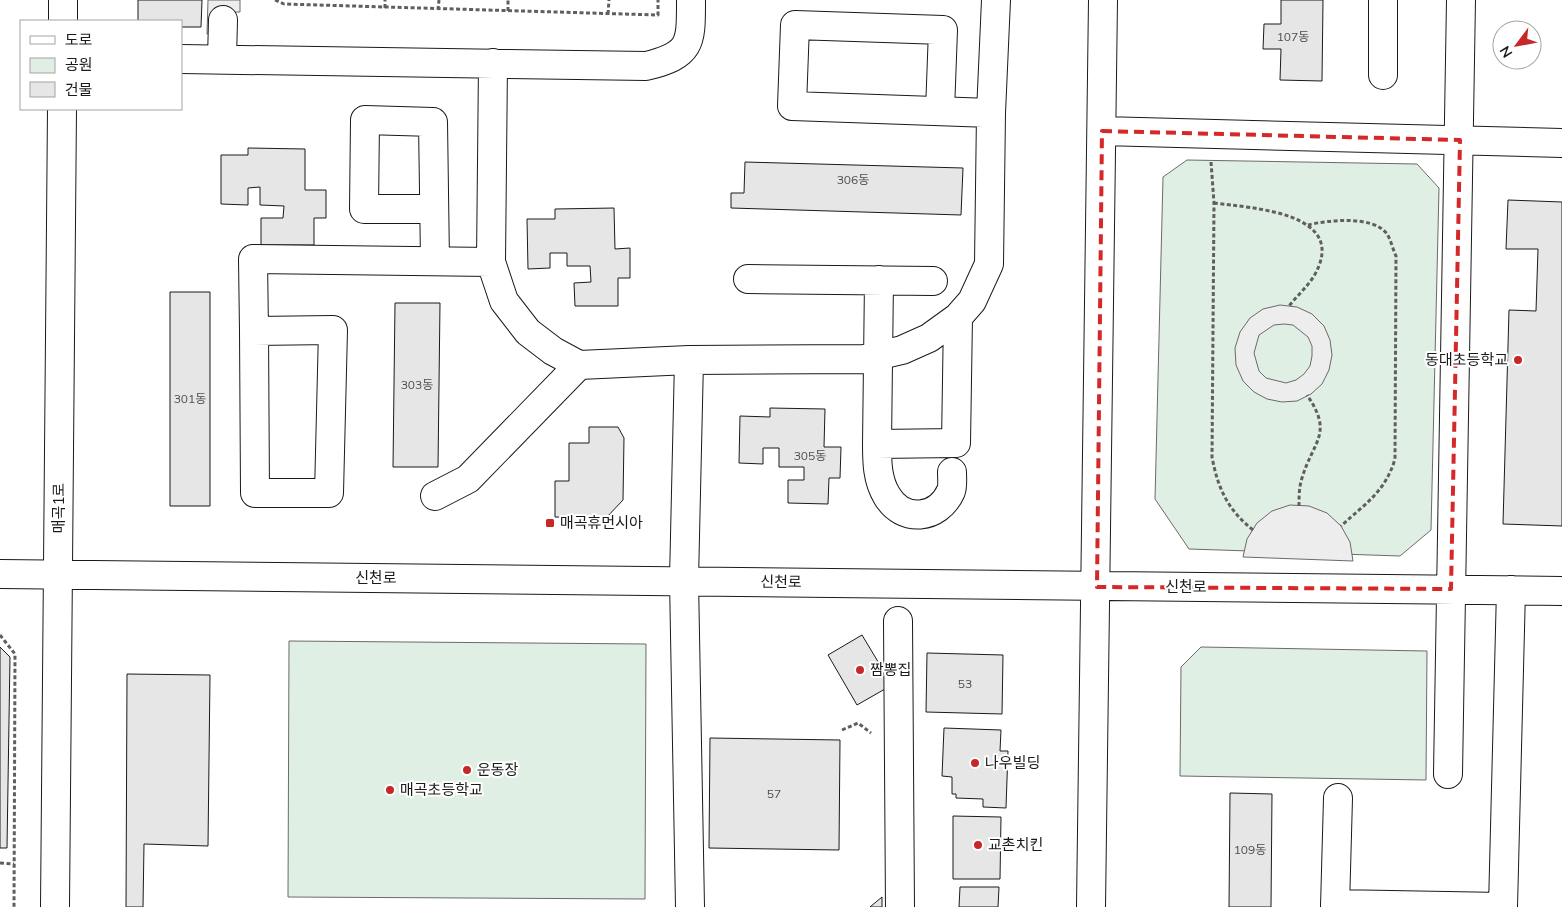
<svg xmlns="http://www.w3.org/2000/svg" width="1562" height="907" font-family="Mulish,'Noto Sans KR',sans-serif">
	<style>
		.green { fill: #e0efe3; stroke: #6a6a6a }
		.parking { fill: #ededed; stroke: #6a6a6a; fill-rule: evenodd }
		.building { fill: #e6e6e6; stroke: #1a1a1a }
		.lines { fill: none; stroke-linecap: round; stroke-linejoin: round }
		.minor-casing { stroke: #1a1a1a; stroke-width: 30 }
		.path { stroke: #5f5f5f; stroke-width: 3; stroke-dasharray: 4 2.5; stroke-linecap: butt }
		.minor { stroke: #fff; stroke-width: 28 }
		.marked { fill: none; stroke: #d62828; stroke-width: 4; stroke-dasharray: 10 6; stroke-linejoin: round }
		.poi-dot { fill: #c62828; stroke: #fff; stroke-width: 2 }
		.labels { text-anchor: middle; stroke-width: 4; stroke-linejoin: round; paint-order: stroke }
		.number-label { font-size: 12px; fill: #4d4d4d }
		.poi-label { font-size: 15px; fill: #1a1a1a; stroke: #fff; text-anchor: start }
		.street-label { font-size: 15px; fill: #1a1a1a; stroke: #fff }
	</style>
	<rect width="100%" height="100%" fill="#fff"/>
	<path class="green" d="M1187,160L1417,164L1439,188L1431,530L1400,556L1189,549L1155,499L1163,177Z
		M289,641L646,644L645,899L288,897Z
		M1201,647L1427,651L1426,780L1180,776L1181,667Z"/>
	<path class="parking" d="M208,0H240V12H219V34H207Z
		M1280,305L1297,307L1312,314L1324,326L1330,340L1332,355L1329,370L1322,384L1311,394L1297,401L1282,402L1267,399L1254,392L1243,381L1236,365L1235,348L1240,332L1250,318L1263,309ZM1284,324L1293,325L1308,337L1312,346V356L1310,366L1304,374L1296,380L1286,383L1266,378L1259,371L1254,353L1259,335L1274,325Z
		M1290,505L1309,506L1327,513L1341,526L1350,542L1353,561L1243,557L1247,539L1257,523L1272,511Z"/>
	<path class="building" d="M138,0H202L201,27H181V21H138Z
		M1281,0H1323L1322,81L1280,80L1281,49H1263L1264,24H1281Z
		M248,148L305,149V190H326V218H314V245H261V218H283L284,206L260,205V187L248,188V205L221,204V155H248Z
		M745,162L963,168L961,215L731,208V193H744Z
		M1508,200L1562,202V526L1503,524L1509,310L1536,311L1538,249H1506Z
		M614,208L615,249L630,248V278H618V306H575L574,283L591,282L590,266H567V253H550V268L528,269L527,219H555V209Z
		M170,292H210V506H170Z
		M395,303H440L438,467H393Z
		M770,408L825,409L824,447H841L840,478H829L828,504L788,503V480H804V467H779V448H763V464L739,463L740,416L770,417Z
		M589,427H618L624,438L623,500L606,518L555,517V481H569V443H589Z
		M862,635L892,685L857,705L828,655Z
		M0,647L10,657L7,848H0Z
		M927,653L1003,655L1002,714L926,712Z
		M127,674L210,675L208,846L144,844L143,907H126Z
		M944,728L1001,730L1000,751H1008L1006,808L983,807V799L956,798V794H952V777L942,776Z
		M710,738L840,740L839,850L709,848Z
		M1230,793L1272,794L1271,907H1229Z
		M953,816L1001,817L1000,879H953Z
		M960,887H999L998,907H959Z
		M882,897V907H870Z"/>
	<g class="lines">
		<defs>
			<path id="minor" d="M1383,0V75
				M63,21V0
				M181,59L646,66C692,55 691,43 691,0
				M222,59L223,20
				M493,63L491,262L504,301L528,332L553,351L579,365
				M940,111L943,30L795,25L792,106L991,113
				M1102,131L1562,143
				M434,209H364L365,120L433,122L435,261
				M748,279L933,281
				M879,280L877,444L956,443L958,317
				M333,330L329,493H255L254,331Z
				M254,331L253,259L491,262
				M689,360L684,580L690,907
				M877,444C877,461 877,480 887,496C903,523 938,520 951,491C953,486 952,478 952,472
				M435,496L468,479L579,365L689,360L864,359L902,350L929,338L958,317L972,301L989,264L991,113L996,0
				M0,574L1562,591
				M898,621L900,907
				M1448,774L1461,0
				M1335,904L1502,907
				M55,907L62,109
				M1091,907L1103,0
				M1335,907L1338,798
				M1503,907L1511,590"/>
		</defs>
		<use href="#minor" class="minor-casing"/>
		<path class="path" d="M275,0L284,4L658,15V0
			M385,8V0
			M438,10L439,0
			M508,11V0
			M608,14L609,0
			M1211,162L1214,203L1212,457C1218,489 1228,510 1253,530
			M1214,203C1251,208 1351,212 1314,276C1307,287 1297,296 1289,306
			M1308,225C1328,220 1373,215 1387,234C1391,240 1393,250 1396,256L1395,459C1385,492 1366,503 1341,526
			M1299,506C1299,497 1299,487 1302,478C1313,441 1334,434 1307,395
			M0,635L15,654L14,907
			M842,730L858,723L871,733
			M0,863L14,864"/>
		<use href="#minor" class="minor"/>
	</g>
	<path class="marked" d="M1102,131L1460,140L1451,589L1097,587Z"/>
	<g class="poi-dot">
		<circle cx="1518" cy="360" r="5"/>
		<rect x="545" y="518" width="10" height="10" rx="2.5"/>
		<circle cx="860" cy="670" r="5"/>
		<circle cx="975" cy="763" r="5"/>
		<circle cx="467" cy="770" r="5"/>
		<circle cx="390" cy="790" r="5"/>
		<circle cx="978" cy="845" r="5"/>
	</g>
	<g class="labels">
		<g class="number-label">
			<text x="1293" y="41">107동</text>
			<text x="853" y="184">306동</text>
			<text x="417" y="389">303동</text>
			<text x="190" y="403">301동</text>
			<text x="810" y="460">305동</text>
			<text x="965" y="688">53</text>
			<text x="774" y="798">57</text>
			<text x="1250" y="854">109동</text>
		</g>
		<g class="poi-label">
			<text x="1508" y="365" text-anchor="end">동대초등학교</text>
			<text x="560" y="528">매곡휴먼시아</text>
			<text x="870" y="675">짬뽕집</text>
			<text x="985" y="768">나우빌딩</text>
			<text x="477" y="775">운동장</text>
			<text x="400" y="795">매곡초등학교</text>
			<text x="988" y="850">교촌치킨</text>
		</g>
		<g class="street-label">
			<text transform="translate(59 508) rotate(-90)" y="5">매곡1로</text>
			<text x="376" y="583">신천로</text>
			<text transform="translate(781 582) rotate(1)" y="5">신천로</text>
			<text x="1186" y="592">신천로</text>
		</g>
	</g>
	<rect x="20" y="20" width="162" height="90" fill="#ffffff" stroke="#a3a3a3"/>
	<rect x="30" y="36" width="25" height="8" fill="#ffffff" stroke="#a3a3a3"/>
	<text x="65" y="45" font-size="15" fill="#1a1a1a">도로</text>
	<rect x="30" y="58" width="25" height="15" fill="#e0efe3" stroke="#a3a3a3"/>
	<text x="65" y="70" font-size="15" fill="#1a1a1a">공원</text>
	<rect x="30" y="82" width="25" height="15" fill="#e6e6e6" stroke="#a3a3a3"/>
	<text x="65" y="95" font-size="15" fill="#1a1a1a">건물</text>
	<g transform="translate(1517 45) rotate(238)"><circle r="24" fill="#ffffff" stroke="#a3a3a3"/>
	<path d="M0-4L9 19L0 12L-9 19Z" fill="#c62828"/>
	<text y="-8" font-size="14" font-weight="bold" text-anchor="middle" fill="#1a1a1a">N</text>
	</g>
</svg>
